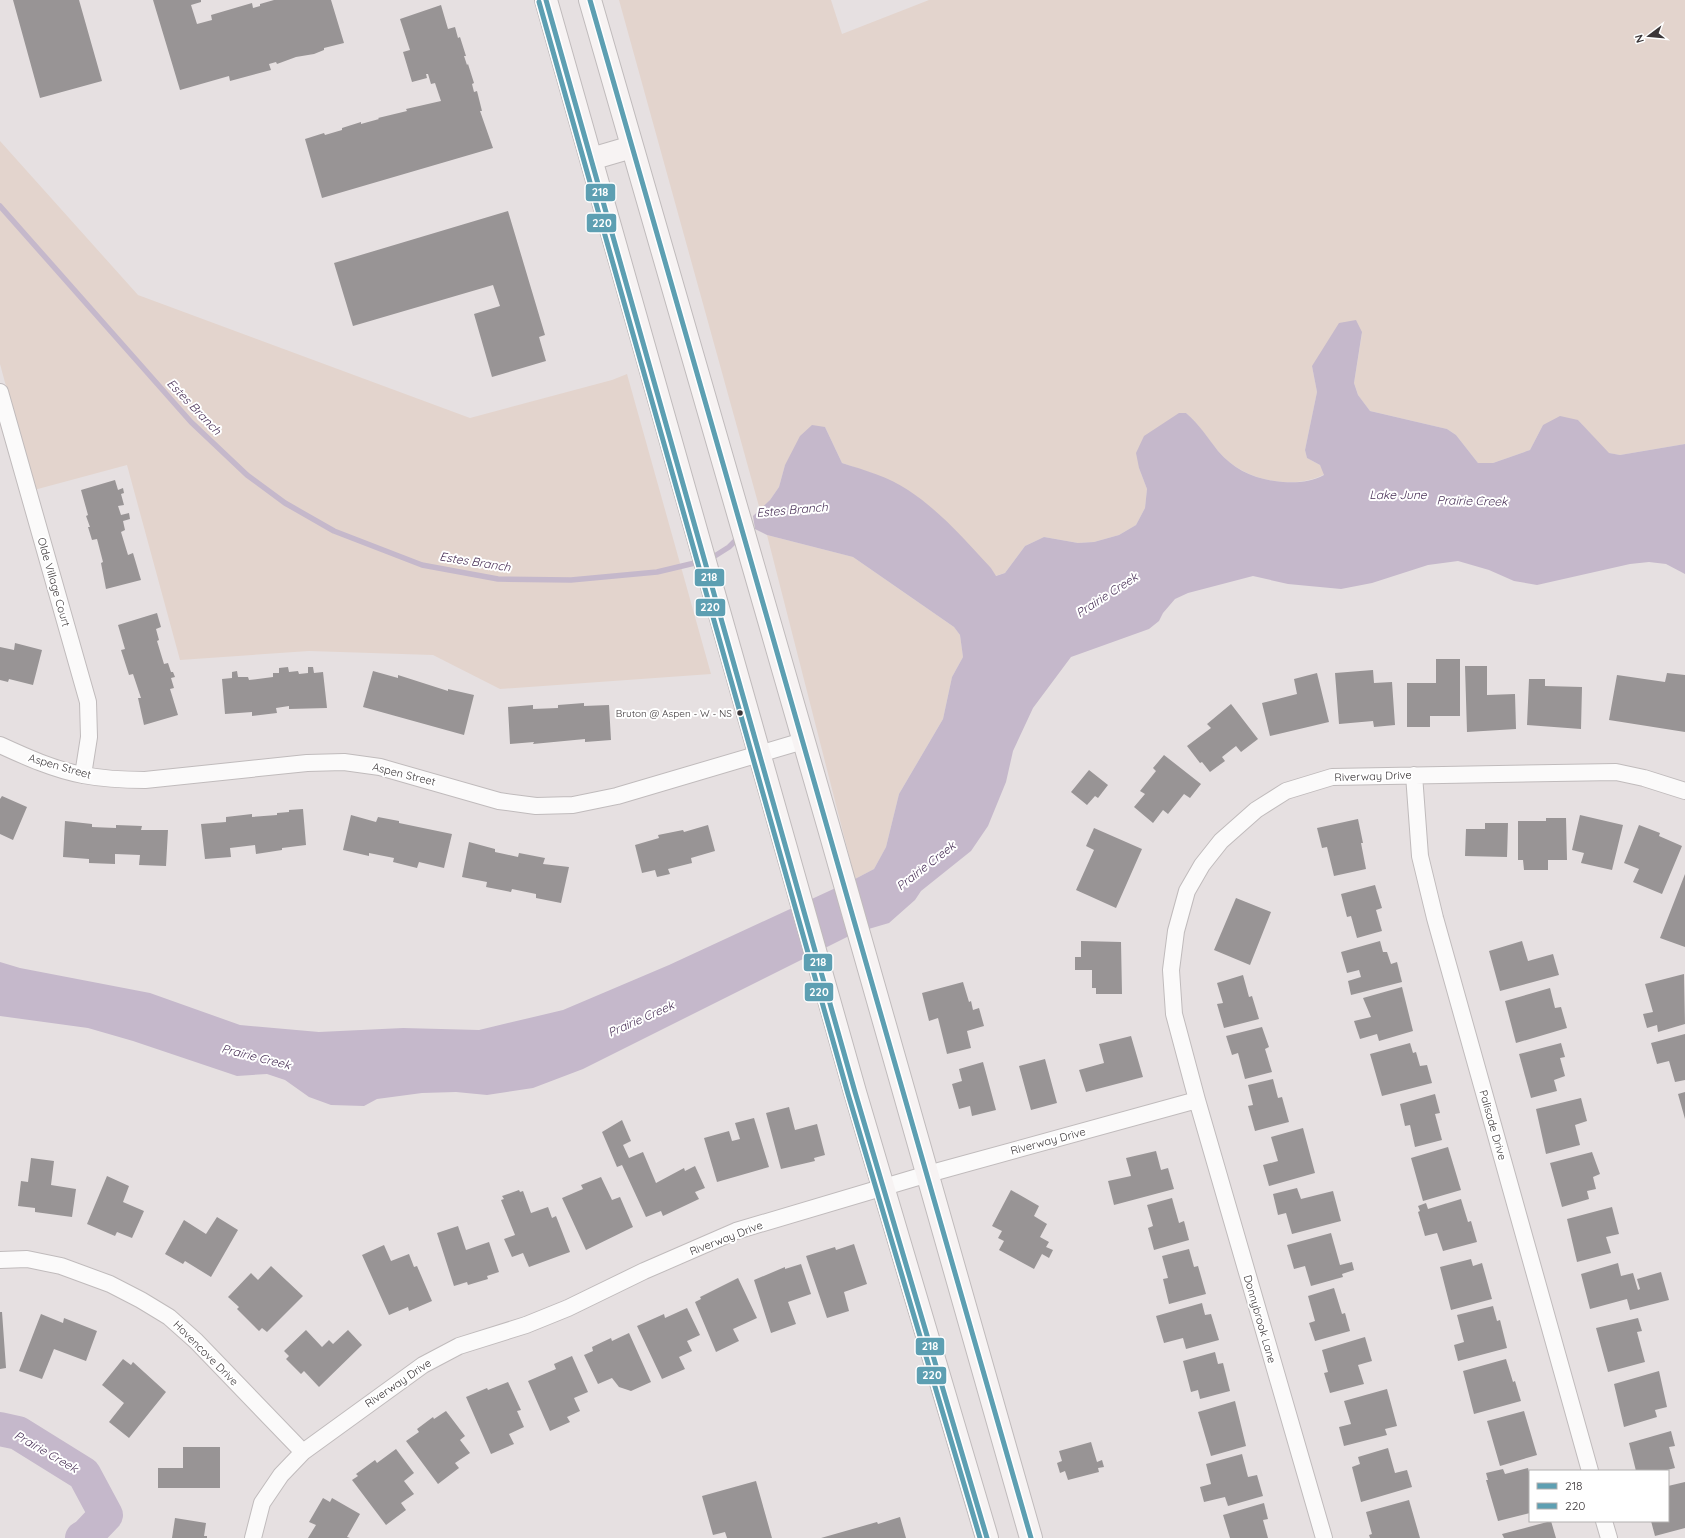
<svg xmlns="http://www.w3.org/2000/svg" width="1685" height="1538" font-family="Quicksand,sans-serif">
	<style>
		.green { fill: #e3d4cd }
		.water { fill: #c5b8cb }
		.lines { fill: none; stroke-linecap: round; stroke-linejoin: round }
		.stream { stroke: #c5b8cb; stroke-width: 5.5 }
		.river { stroke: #c5b8cb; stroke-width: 34 }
		.building { fill: #989495 }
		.street-casing { stroke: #c0bbbc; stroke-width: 18 }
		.secondary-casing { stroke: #c0bbbc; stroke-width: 24 }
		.street { stroke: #fbfafa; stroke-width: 16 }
		.secondary { stroke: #f7f3f3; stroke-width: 22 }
		.bus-1-casing { stroke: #fff; stroke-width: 8 }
		.bus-2-casing { stroke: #fff; stroke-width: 8 }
		.bus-1 { stroke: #5d9fb2; stroke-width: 5 }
		.bus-2 { stroke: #5d9fb2; stroke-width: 5 }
		.bus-dot { fill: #3b3638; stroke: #fff; stroke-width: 1.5 }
		.labels { text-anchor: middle; stroke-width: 4; stroke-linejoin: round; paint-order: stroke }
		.bus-label { font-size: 10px; fill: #3b3638; stroke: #fff; text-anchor: end }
		.street-label { font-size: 11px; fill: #3b3638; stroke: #fff }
		.water-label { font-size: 12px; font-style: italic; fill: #482f56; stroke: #fff }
		.line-badge { stroke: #fff; stroke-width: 1.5 }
		.badge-label { font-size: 11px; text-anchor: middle; font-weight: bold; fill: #fff }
	</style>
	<rect width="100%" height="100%" fill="#e6e0e1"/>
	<path class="green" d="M619,0H831L842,34L929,0H1685V444L1620,455L1608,453L1578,420L1543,425L1530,450L1493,463H1478L1456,435L1447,429L1370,411L1358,395L1354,383L1362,333L1312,366L1317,392L1305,450L1307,458L1320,465L1325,474C1312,481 1297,483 1283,482C1258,480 1235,471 1218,451C1207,438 1199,424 1186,413L1139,468L1147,489L1145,508L1136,525L1119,535L1094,542L1078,543L1044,537L1025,546L1005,573L995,576L991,568L874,474L842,463L825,427L785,465L779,487L770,500L760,510Z
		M0,141L138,295L470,418L612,380L627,374L711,674L500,689L433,655L309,651L180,660L127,465L34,490L0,364Z
		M767,535L853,557L954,627L960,635L963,657L952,677L943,719L899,794L886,847L874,869L855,879Z"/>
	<path class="water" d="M1356,320L1362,332L1354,383L1358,395L1370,411L1447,429L1456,435L1478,463H1493L1530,450L1543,425L1560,416L1578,420L1609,453L1620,455L1685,444V574L1666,564L1649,562L1630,564L1537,585L1514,581L1489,570L1458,561L1428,565L1372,583L1341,589L1288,584L1253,576L1188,593L1175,599L1163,613L1159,621L1149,629L1071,657L1033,708L1013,751L1006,782L988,826L971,851L921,891L915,900L889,923L855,933L583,1069L533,1088L487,1095L456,1092L422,1093L377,1099L364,1106L331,1105L309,1097L285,1080L267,1074L237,1076L133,1041L88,1028L0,1016V962L20,968L150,993L240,1025L319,1032L403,1028L479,1030L563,1010L669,965L855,879L874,869L886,847L899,794L943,719L952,677L963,657L960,635L954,627L853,557L767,535L755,529L753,516L770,500L779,487L785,465L800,436L812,425L825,427L842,463C864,470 889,477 908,490C940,511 965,540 991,568L996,576L1005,573L1025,546L1044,537L1078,543L1094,542L1119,535L1136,525L1145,508L1147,489L1139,468L1136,453L1144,436L1179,413H1186C1199,424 1208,438 1218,451C1235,471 1257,480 1283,482C1297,483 1311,482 1324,475L1320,465L1307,458L1305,450L1317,392L1312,366L1339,323Z"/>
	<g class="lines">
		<path class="stream" d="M0,206L191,422L247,475L285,503L334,531L422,565L498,579L571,580L657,572L699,562
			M710,559L729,547L739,537"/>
		<path class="river" d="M0,1429L18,1433L84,1474L106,1515L87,1535L82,1538"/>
	</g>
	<path class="building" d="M13,0H79L102,81L40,98Z
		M153,0H201V2L191,5L197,24L212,20L211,15L252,3L253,8L260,6V4L274,0H331L344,43L324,48V50L314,54L296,57L277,64L276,62L269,64L271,70L230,81L229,76L180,90Z
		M441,5L448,29L455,27L458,38L460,37L466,56H464L467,65L468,64L474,83L472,84L474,92L477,91L482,111H480L493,148L322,198L305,139L324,133L325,135L342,130V128L361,122V124L379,119L378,118L407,111L406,109L441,101L435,83L431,84L428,74H426L427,78L412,82L403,52L410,50L400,19Z
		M508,211L545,335L539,337L546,361L492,377L474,314L500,306L493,285L353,326L334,263Z
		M115,480L118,490L123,488L124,493L121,494L124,505L118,506L121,515L129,513L130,519L123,521L125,530L121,532L128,555L133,553L141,580L106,589L101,563L103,562L97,539L92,540L88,527H90L86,516L88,515L81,490Z
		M157,613L161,627L156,629L159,640L157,641L164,664L168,663L171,672H173L175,677L171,678L174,688L170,689L178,715L144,725L138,698H141L133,674L129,675L121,650L125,649L118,625Z
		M15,643L42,650L33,685L9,679L8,682L0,680V647L14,650Z
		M1436,659H1460V716H1430V727H1407V683H1436Z
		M1465,666H1487V695L1515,694L1516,729L1467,732Z
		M288,667L289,672L298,671L299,674L308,673V667H313L314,673L323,672L327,708L289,709V706L276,708L277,713L252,716V712L225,714L222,679L232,678V672L237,671L238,677H248L249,680L273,677V673H279V668Z
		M1373,670L1374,683L1392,682L1395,725L1374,727L1373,721L1339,724L1335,673Z
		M373,671L398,678V675L448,691V689L474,695L464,735L363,707Z
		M1317,673L1329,722L1270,736L1262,703L1297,694L1294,679Z
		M1667,673L1685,675V732L1609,720L1617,675L1665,682Z
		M1529,679H1545V686L1582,687L1581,729L1527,725Z
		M584,703V706L609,705L611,740L585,742V739L533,744L534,742L510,744L508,707L533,705V709L558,708V705Z
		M1231,704L1258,739L1241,752L1236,746L1222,757L1225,761L1210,772L1202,762L1200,763L1187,746L1211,728L1207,724Z
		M1164,755L1201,784L1190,798L1184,794L1168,814L1163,810L1153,823L1134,807L1145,794L1140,791L1156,771L1153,768Z
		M1089,770L1108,785L1098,798L1095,796L1087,805L1071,792Z
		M2,796L27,807L13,840L0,834V799Z
		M303,809L306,845L282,848V850L256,854L255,845L230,848L231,857L205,859L201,824L226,822V817L252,814V817L277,815V813L289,812V810Z
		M351,815L376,822L378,817L399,821V823L452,834L444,868L419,862L417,868L393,862L394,858L369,853V856L343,850Z
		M1580,815L1623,825L1612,870L1581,863L1584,853L1572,850Z
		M1546,818H1566L1567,860H1548V870H1524L1523,860H1518V821H1546Z
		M1358,819L1363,843H1361L1366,869L1334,876L1327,847L1322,848L1317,828Z
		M65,821L92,824V827L116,828V825L142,826L141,830H168L166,866L139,865L140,855L115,854V864L89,863V859L63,857Z
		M1485,823H1508L1507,857L1465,856L1466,829H1485Z
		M708,825L715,851L691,858L692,863L668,869L670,874L657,877L655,870L642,873L635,845L659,838L658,835L683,830L684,832Z
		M1639,825L1660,833L1659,836L1682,846L1662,894L1633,882L1639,869L1624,863Z
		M1094,828L1142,849L1116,908L1076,890L1094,850L1086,846Z
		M469,842L495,849V852L518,857L519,853L545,858L543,864L569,867L561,903L536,898V894L512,889L511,892L486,887L487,882L462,877Z
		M1685,874V947L1660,938Z
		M1375,885L1382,908L1376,910L1382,931L1357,938L1351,916L1347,917L1341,894Z
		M1236,898L1271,912L1250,965L1214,950Z
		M1081,941L1121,942L1122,994H1096V988H1092V970H1075V957H1081Z
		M1380,941L1383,952H1387L1391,964L1397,962L1402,982L1351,995L1348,981L1361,977L1359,970L1347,973L1341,952Z
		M1522,941L1528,961L1553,954L1559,975L1500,991L1489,951Z
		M1684,974L1685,1024L1658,1032L1657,1025L1647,1028L1643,1014L1653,1012L1645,984Z
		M1243,975L1249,997L1252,996L1259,1019L1224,1028L1217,1004L1223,1003L1217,983Z
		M963,982L969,1002L971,1001L973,1010L979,1008L984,1026L967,1031L971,1048L947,1054L938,1018L929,1021L922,993Z
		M1402,987L1413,1031L1379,1041L1377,1034L1360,1039L1354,1021L1371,1017L1363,998Z
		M1550,988L1555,1008L1561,1007L1567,1028L1516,1043L1505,1001Z
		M1262,1027L1269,1047L1265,1049L1272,1072L1245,1079L1238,1053L1232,1055L1226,1036Z
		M1685,1034V1080L1675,1082L1669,1061L1657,1064L1651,1043Z
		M1131,1036L1143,1077L1086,1092L1079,1070L1104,1063L1099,1044Z
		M1410,1043L1413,1053L1416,1052L1420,1066L1427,1065L1432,1083L1382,1096L1370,1054Z
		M1561,1043L1565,1057L1560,1058L1565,1076L1554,1080L1557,1091L1531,1098L1519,1054Z
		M1045,1059L1057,1103L1031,1110L1019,1066Z
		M983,1062L996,1110L972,1116L970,1106L959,1109L952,1084L962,1081L959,1069Z
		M1273,1079L1278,1098L1282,1097L1289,1122L1255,1131L1248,1106L1253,1105L1248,1085Z
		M1685,1092V1119L1678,1094Z
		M1435,1094L1440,1113L1435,1114L1442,1140L1415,1147L1410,1125L1405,1126L1400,1104Z
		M1581,1098L1587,1121L1575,1125L1580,1145L1546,1154L1536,1109Z
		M789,1107L795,1130L817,1124L825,1155L814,1158L815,1161L781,1169L766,1113Z
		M754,1118L769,1167L717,1182L704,1138L729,1131L732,1141L740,1139L735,1123Z
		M622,1120L631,1141L623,1145L629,1158L643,1152L656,1183L684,1168L685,1171L695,1166L705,1188L695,1192L699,1199L663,1216L661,1211L646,1217L622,1165L617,1167L602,1132Z
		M1303,1128L1315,1173L1269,1186L1263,1165L1278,1161L1271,1137Z
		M1448,1147L1461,1190L1423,1201L1411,1158Z
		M1156,1151L1161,1170L1168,1168L1174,1189L1114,1205L1108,1181L1131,1176L1126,1158Z
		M1592,1152L1600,1174L1593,1177L1596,1189L1587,1191L1589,1199L1562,1207L1550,1163Z
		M31,1158L54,1161L51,1185L76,1189L72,1217L35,1212V1208L18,1206L21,1181L28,1182Z
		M107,1176L129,1186L123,1202L144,1211L132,1238L117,1232L115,1236L87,1224Z
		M601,1177L612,1200L620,1197L633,1227L586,1250L562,1198L583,1189L581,1185Z
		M1297,1188L1301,1199L1333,1191L1341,1221L1292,1234L1286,1213L1278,1215L1273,1194Z
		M519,1190L520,1192L523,1191L531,1213L548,1207L552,1218L556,1216L570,1252L529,1267L523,1253L512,1257L504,1239L515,1235L501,1200L504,1199L502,1196Z
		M1011,1190L1039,1206L1034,1216L1047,1224L1040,1237L1049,1242L1046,1247L1053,1250L1049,1258L1042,1254L1034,1269L999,1250L1004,1241L998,1238L1002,1231L992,1226Z
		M1172,1198L1179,1223L1184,1221L1189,1240L1154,1250L1148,1228L1153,1226L1147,1205Z
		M1461,1199L1468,1222L1471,1221L1477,1242L1443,1251L1437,1233L1425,1236L1418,1212L1420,1211L1418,1206L1426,1203L1428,1209Z
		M1612,1207L1619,1234L1606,1237L1611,1253L1577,1262L1567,1219Z
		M217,1217L238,1230L211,1277L185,1261L183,1264L165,1254L184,1220L206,1234Z
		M458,1226L466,1250L489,1242L499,1272L487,1276L488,1279L468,1285L467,1282L454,1286L437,1233Z
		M1331,1233L1340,1265L1352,1262L1354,1270L1342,1274L1343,1277L1311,1286L1305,1266L1294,1269L1287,1245Z
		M854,1244L867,1284L844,1292L849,1311L827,1318L806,1256L835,1247L836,1250Z
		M384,1245L391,1261L409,1254L414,1267L417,1266L432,1301L409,1311L408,1307L389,1315L362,1255Z
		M1189,1249L1194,1267L1198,1266L1206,1294L1169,1304L1163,1279L1168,1278L1162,1256Z
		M1471,1259L1473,1266L1482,1263L1492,1299L1451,1310L1440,1267Z
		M1618,1263L1621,1276L1633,1273L1638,1290L1640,1289L1637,1279L1661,1272L1669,1300L1630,1310L1627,1299L1590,1309L1581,1274Z
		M801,1264L811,1294L788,1302L796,1324L771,1333L754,1280L785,1267V1269Z
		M271,1266L303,1296L267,1332L262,1328L259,1331L237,1309L239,1307L228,1297L251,1273L258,1280Z
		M738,1278L757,1318L733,1329L739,1341L716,1352L695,1302L701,1299L700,1297Z
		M1334,1288L1342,1314L1345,1313L1350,1331L1315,1341L1309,1323L1315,1321L1308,1296Z
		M1202,1303L1205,1315L1211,1314L1219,1340L1186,1349L1183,1338L1164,1343L1156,1316Z
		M1493,1306L1497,1321L1500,1320L1507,1348L1458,1361L1454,1345L1464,1342L1457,1315Z
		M687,1308L700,1335L687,1341L692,1351L679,1357L685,1369L662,1379L637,1326L664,1314L665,1318Z
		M0,1312H2L6,1368L0,1369Z
		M41,1314L63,1323L64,1318L97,1331L86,1361L54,1349L42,1379L19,1371Z
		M1638,1318L1642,1331L1637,1332L1645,1362L1608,1372L1596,1328Z
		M306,1330L322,1347L329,1340L333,1344L348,1330L362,1345L319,1387L304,1371L301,1374L286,1359L289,1356L284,1351Z
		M629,1333L651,1382L631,1391L619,1387L612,1378L598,1384L584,1355L593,1351L592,1347L611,1338L612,1341Z
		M1365,1337L1372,1361L1358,1365L1364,1384L1330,1393L1324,1373L1328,1372L1322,1350Z
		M1215,1352L1218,1364L1223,1363L1230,1391L1200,1399L1198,1390L1191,1392L1183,1361Z
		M572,1356L588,1392L574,1398L580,1411L567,1417L570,1422L550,1431L528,1381L556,1369L554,1364Z
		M123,1359L131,1365L133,1362L166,1392L129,1438L109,1422L124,1403L102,1385Z
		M1506,1359L1513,1382L1515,1381L1521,1401L1474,1414L1463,1371Z
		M1659,1371L1667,1407L1655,1410L1657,1417L1624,1427L1614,1384Z
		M508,1382L521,1410L517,1411L524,1427L509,1434L514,1444L491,1454L466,1397L487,1388L488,1390Z
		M1387,1389L1397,1426L1385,1429L1387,1435L1344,1446L1339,1427L1351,1424L1344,1401Z
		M1235,1401L1246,1446L1211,1456L1198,1412Z
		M446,1411L465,1436L460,1440L470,1453L455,1463L459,1468L438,1484L406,1441L419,1432L417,1429L433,1417L434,1419Z
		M1524,1411L1537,1455L1500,1466L1487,1421Z
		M1671,1431L1675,1446L1669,1447L1675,1468L1663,1471H1636L1629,1443Z
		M1091,1442L1097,1462L1102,1460L1104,1467L1098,1468L1099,1472L1068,1480L1065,1471L1060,1473L1057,1463L1062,1461L1059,1451Z
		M183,1447H220V1488H158V1468H183Z
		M1388,1448L1395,1473L1407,1470L1412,1487L1361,1502L1352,1467L1360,1464L1358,1457Z
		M396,1449L414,1473L404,1481L414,1494L401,1503L406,1510L386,1525L352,1480L358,1476L356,1474L375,1460L377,1463Z
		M1242,1454L1248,1477L1257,1475L1263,1496L1228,1506L1225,1497L1204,1502L1200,1487L1211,1484L1206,1464Z
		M1528,1468L1530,1476V1513L1498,1521L1486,1480H1488L1486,1473L1503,1469L1505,1474Z
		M756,1481L772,1538H727L725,1532L713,1535L702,1496Z
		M1685,1482V1528L1655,1536L1651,1521H1668V1486Z
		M323,1498L330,1502L332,1498L360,1514L347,1537L350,1538H308L316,1525L309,1522Z
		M1409,1500L1420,1538H1370L1369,1535L1372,1534L1366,1512Z
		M1264,1503L1268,1519L1263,1520L1268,1538H1230L1223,1515Z
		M900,1517L906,1538H821L877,1522L878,1524Z
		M175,1518L206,1523L204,1536H207V1538H172Z
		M1551,1521L1556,1538H1504L1502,1534Z"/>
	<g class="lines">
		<defs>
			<path id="street" d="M0,392L88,702L89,737L83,775
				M0,745C26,757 55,770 83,775C104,779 124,780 145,780L307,763L344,762L380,767L499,801L536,806L573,805L617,796L803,741
				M1414,775L1420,856L1435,918L1590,1471
				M0,1260L27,1259L61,1266L110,1284L141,1300L169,1317L196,1341L303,1452
				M1604,1521L1609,1538
				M253,1538L262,1503L281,1475L303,1452L423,1365L459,1346L526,1325L568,1308L644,1271L736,1231L928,1174L1197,1100
				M1324,1538L1197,1100L1174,1014L1171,970L1176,931L1187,891L1202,865L1221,841L1256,810L1286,791L1332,777L1616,772L1644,778L1685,791"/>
			<path id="secondary" d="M546,0L855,1092L987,1538
				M590,0L828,825L1031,1538
				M591,159L632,147"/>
		</defs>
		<use href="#street" class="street-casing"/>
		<use href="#secondary" class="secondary-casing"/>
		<use href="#street" class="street"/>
		<use href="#secondary" class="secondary"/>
		<defs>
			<path id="bus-1" d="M546,0L855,1092L987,1538
				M590,0L1031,1538"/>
			<path id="bus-2" d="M539,2L848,1094L980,1538"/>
		</defs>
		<use href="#bus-1" class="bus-1-casing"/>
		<use href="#bus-2" class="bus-2-casing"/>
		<use href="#bus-1" class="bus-1"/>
		<use href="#bus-2" class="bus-2"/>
	</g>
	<circle class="bus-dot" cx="740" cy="713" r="3.5"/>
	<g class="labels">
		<g class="bus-label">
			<text x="732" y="717">Bruton @ Aspen - W - NS</text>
		</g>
		<g class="street-label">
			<text transform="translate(54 582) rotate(74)" y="4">Olde Village Court</text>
			<text transform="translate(60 766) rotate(16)" y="4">Aspen Street</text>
			<text transform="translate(404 774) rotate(14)" y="4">Aspen Street</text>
			<text transform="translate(1373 776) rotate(-2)" y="4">Riverway Drive</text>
			<text transform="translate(1493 1125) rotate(74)" y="4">Palisade Drive</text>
			<text transform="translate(1048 1141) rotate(-15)" y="4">Riverway Drive</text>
			<text transform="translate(726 1238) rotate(-21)" y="4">Riverway Drive</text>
			<text transform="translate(1260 1319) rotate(74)" y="4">Donnybrook Lane</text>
			<text transform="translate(206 1353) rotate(45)" y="4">Havencove Drive</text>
			<text transform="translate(398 1383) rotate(-34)" y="4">Riverway Drive</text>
		</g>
		<g class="water-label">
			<text transform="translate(194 407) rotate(46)" y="4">Estes Branch</text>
			<text x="1398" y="499">Lake June</text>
			<text transform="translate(1472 501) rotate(1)" y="4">Prairie Creek</text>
			<text transform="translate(792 510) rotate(-5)" y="4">Estes Branch</text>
			<text transform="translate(475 562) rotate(9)" y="4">Estes Branch</text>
			<text transform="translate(1107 595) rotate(-33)" y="4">Prairie Creek</text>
			<text transform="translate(926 866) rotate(-38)" y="4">Prairie Creek</text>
			<text transform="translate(641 1019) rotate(-24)" y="4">Prairie Creek</text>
			<text transform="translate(256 1057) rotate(14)" y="4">Prairie Creek</text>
			<text transform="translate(46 1452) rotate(30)" y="4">Prairie Creek</text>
		</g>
	</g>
	<g class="line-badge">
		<rect x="585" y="183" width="31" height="19" rx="4" fill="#5d9fb2"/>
		<rect x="586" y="213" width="31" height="20" rx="4" fill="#5d9fb2"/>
		<rect x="694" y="568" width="31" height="19" rx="4" fill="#5d9fb2"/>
		<rect x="695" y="598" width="31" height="19" rx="4" fill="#5d9fb2"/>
		<rect x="803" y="953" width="30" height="19" rx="4" fill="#5d9fb2"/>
		<rect x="804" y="982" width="30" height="20" rx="4" fill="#5d9fb2"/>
		<rect x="915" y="1337" width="30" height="19" rx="4" fill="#5d9fb2"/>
		<rect x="916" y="1366" width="31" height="19" rx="4" fill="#5d9fb2"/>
	</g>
	<g class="badge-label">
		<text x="600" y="196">218</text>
		<text x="602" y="227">220</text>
		<text x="709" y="581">218</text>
		<text x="710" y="611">220</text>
		<text x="818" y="966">218</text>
		<text x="819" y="996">220</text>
		<text x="930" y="1350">218</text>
		<text x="932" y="1379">220</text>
	</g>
	<rect x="1529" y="1470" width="140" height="52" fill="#ffffff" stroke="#b1afaf"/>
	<rect x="1537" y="1483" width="20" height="6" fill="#5d9fb2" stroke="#b1afaf"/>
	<text x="1565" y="1490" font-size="12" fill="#3b3638">218</text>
	<rect x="1537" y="1503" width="20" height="6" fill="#5d9fb2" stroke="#b1afaf"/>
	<text x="1565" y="1510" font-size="12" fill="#3b3638">220</text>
	<g transform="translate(1649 36) rotate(254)" stroke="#ffffff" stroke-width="3" paint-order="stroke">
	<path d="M0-3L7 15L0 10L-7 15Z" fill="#3b3638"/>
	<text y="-6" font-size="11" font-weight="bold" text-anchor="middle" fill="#3b3638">N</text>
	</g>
</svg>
